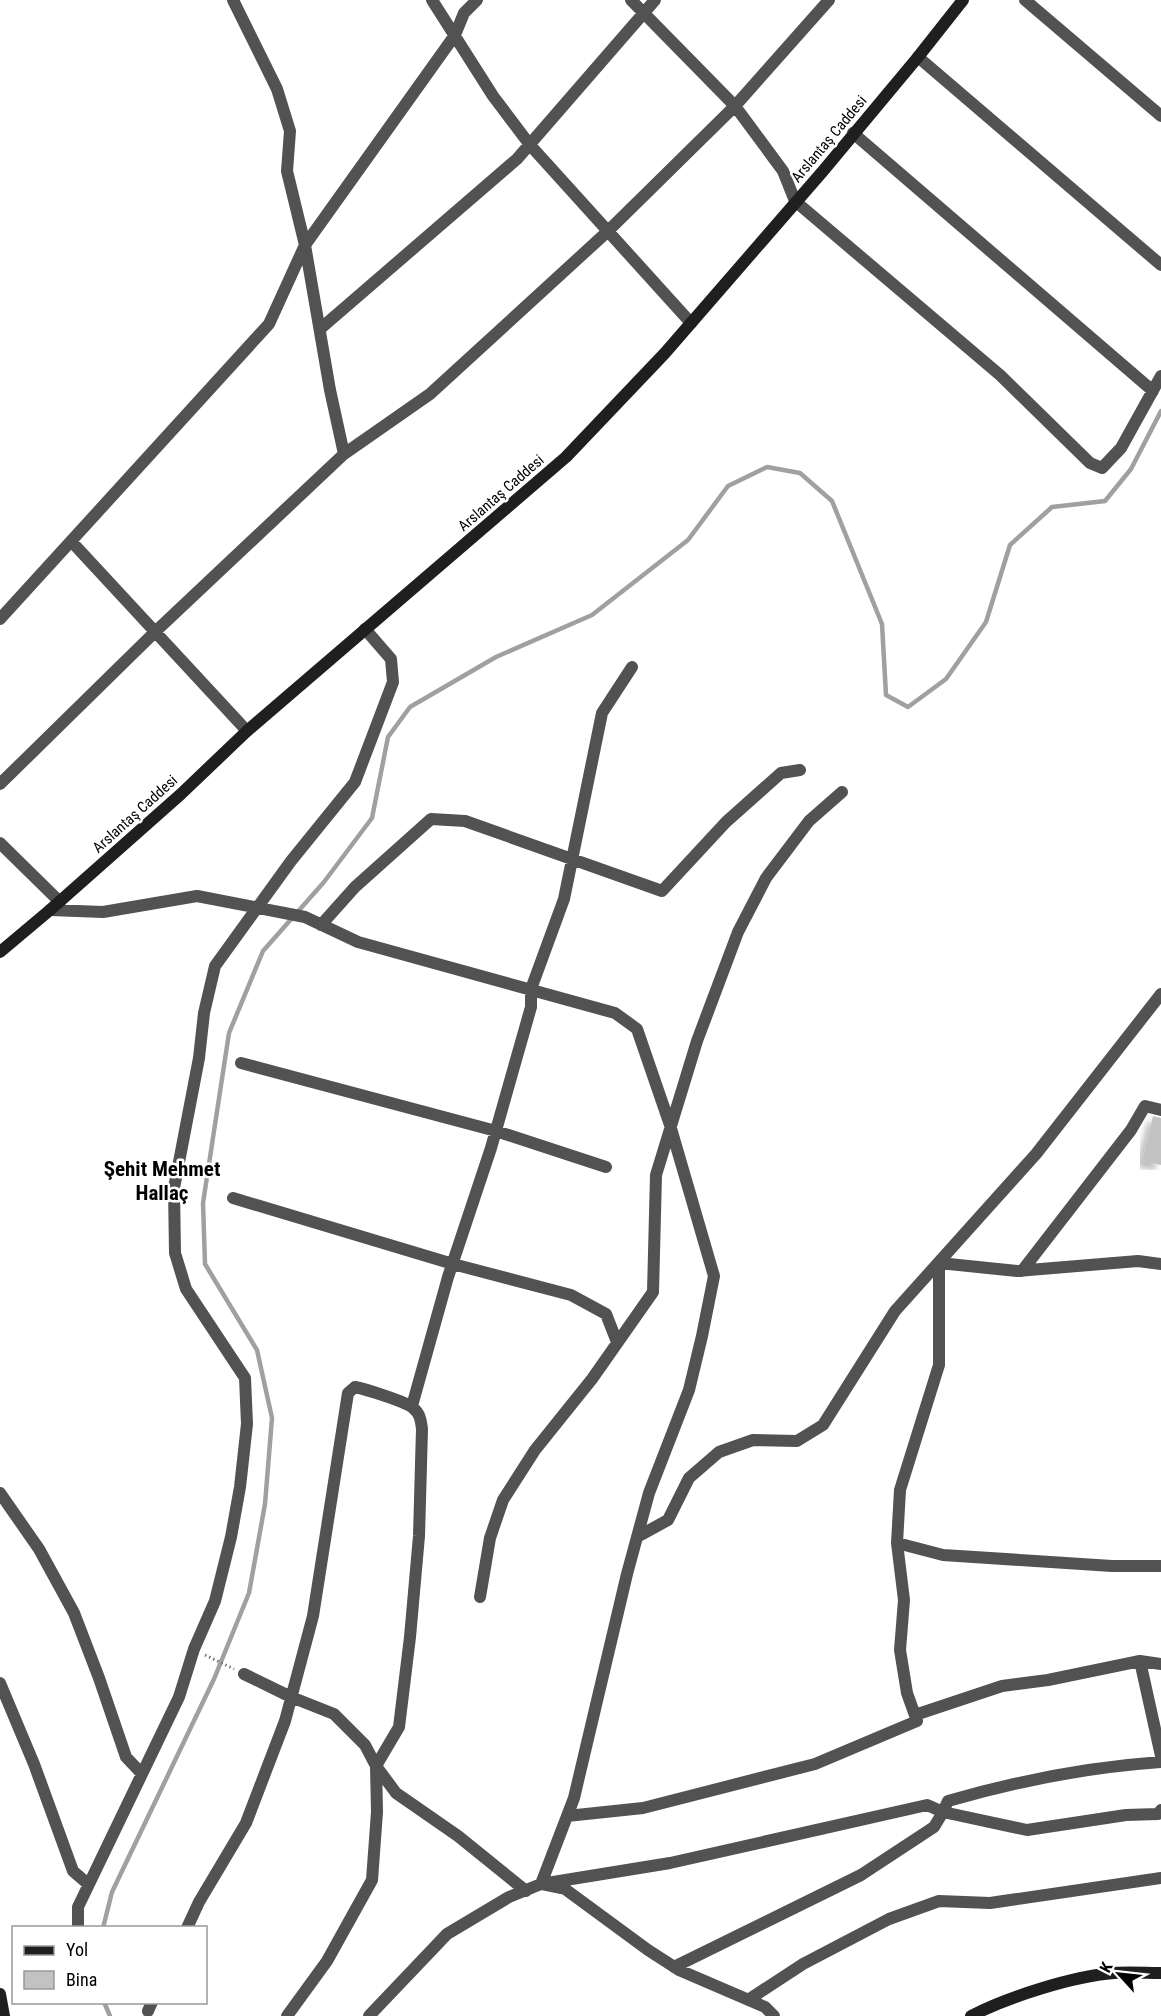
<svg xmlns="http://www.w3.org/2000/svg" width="1161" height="2016" font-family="'Roboto Condensed',sans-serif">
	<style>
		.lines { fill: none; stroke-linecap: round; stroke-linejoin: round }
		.stream { stroke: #a0a0a0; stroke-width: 4.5 }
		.building { fill: #c2c2c2; filter: url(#shadow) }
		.path { stroke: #747474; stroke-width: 3; stroke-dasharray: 1.5 3; stroke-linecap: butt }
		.street { stroke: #525252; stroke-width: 12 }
		.secondary { stroke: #1f1f1f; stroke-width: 12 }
		.labels { text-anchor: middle; stroke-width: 5; stroke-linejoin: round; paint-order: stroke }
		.street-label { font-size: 15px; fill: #000; stroke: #fff }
		.district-label { font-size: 21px; font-weight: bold; fill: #000; stroke: #fff }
	</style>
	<defs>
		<filter id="shadow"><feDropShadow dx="-5.5" dy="5.5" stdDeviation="3" flood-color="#0004"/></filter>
	</defs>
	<rect width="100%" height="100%" fill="#fff"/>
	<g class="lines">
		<path class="stream" d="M103,1928L112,1892L214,1679L249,1593L265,1504L272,1418L257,1350L205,1264L203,1203L229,1033L263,951L324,882L372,818L388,737L410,707L496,657L592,615L688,540L728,486L767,467L800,473L832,501L882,624L886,695L908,707L946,679L986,622L1010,545L1052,507L1105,501L1131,469L1161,411
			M104,2002L110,2016"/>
	</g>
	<path class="building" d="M1153,1116L1161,1118V1165L1142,1161Z"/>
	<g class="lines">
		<path class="path" d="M205,1655L234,1669"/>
		<path class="street" d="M233,0L277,89L290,131L287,171L305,245L330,390L344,454
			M432,0L493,96L530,145L691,323
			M631,0L735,106L783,171L795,201L1000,375L1090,463L1102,468L1121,448L1161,376
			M1025,0L1161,116
			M918,57L1161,265
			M853,133L1153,391
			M320,329L517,159L655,0
			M71,541L247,731
			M0,619L269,324L305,245L455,35L464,13L477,0
			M0,784L156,631L344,454L430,394L607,232L735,106L829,0
			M0,843L60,902
			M50,910L103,912L197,896L305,917L358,942L615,1013L637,1029L670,1125L714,1276L702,1336L689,1390L649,1493L627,1574L574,1798L541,1884L670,1863L927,1805L943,1812L934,1827L861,1875L674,1967
			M321,925L355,887L431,819L465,821L662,891L726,822L781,773L800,770
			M241,1063L496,1131L606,1167
			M233,1198L453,1264L571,1295L606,1314L617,1342
			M1022,1271L1131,1130L1145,1106L1161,1110
			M412,1406L448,1277L491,1148L531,1007V989L564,899L602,713L632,667
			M0,1493L39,1549L74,1613L99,1678L126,1757L142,1774
			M637,1537L668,1520L689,1478L719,1452L753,1440L797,1441L823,1425L895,1311L1036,1154L1161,994
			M897,1543L943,1555L1112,1566H1161
			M480,1597L490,1538L503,1500L535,1450L592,1379L653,1292L656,1175L697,1041L738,932L766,878L809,821L842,792
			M1140,1661L1161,1756
			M244,1674L291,1697L334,1714L365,1745L376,1766L396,1793L458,1836L526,1891
			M0,1683L34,1764L73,1871L88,1884
			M915,1715L1002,1686L1048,1680L1140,1661L1161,1664
			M1161,1762C1090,1767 1017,1781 948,1801L943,1812L1027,1830L1126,1815L1158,1814L1161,1810
			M567,1816L643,1808L815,1764L917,1721L907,1693L900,1650L904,1600L897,1543L900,1490L939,1365V1263L1017,1271L1138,1261L1161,1264
			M78,1928V1907L179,1697L194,1649L215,1601L231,1537L240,1487L247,1424L245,1378L186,1289L175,1253L174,1188L199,1058L204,1013L215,966L291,861L355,782L393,682L391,659L365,629
			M187,1928L199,1902L246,1823L285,1721L313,1616L348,1393L355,1387C365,1389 407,1402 413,1408C420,1413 421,1421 422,1429L419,1536L410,1637L399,1727L376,1766L377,1812L372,1880L327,1961L287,2016
			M748,2000L803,1964L889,1919L939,1901L990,1903L1161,1878
			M148,2011L152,2002
			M369,2016L447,1934L509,1897L541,1884L565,1889L648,1950L679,1970L765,2007L774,2016"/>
		<path class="secondary" d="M0,952L50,910L181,794L247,731L566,457L665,353L823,171L918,57L963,0
			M0,1994L4,2016
			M971,2016C1008,1997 1073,1976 1114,1973C1130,1972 1145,1973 1161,1973"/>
	</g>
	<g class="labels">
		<g class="street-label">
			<text transform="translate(829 139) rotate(-50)" y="5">Arslantaş Caddesi</text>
			<text transform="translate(501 493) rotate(-41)" y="5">Arslantaş Caddesi</text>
			<text transform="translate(135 814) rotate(-42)" y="5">Arslantaş Caddesi</text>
		</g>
		<g class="district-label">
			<text x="162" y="1176">Şehit Mehmet<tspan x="162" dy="24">Hallaç</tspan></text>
		</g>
	</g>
	<rect x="12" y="1926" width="195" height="78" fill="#ffffff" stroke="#999999" stroke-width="1.5"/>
	<rect x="24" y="1946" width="30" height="9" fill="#1f1f1f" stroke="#999999" stroke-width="1.5"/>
	<text x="66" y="1956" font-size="18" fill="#000000">Yol</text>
	<rect x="24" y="1971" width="30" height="18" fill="#c2c2c2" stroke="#999999" stroke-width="1.5"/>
	<text x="66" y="1986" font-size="18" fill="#000000">Bina</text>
	<g transform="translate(1119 1974) rotate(297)" stroke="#ffffff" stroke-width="4.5" paint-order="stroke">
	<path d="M0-4.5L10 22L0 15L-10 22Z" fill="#000000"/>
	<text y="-9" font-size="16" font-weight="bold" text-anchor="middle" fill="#000000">K</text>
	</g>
</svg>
